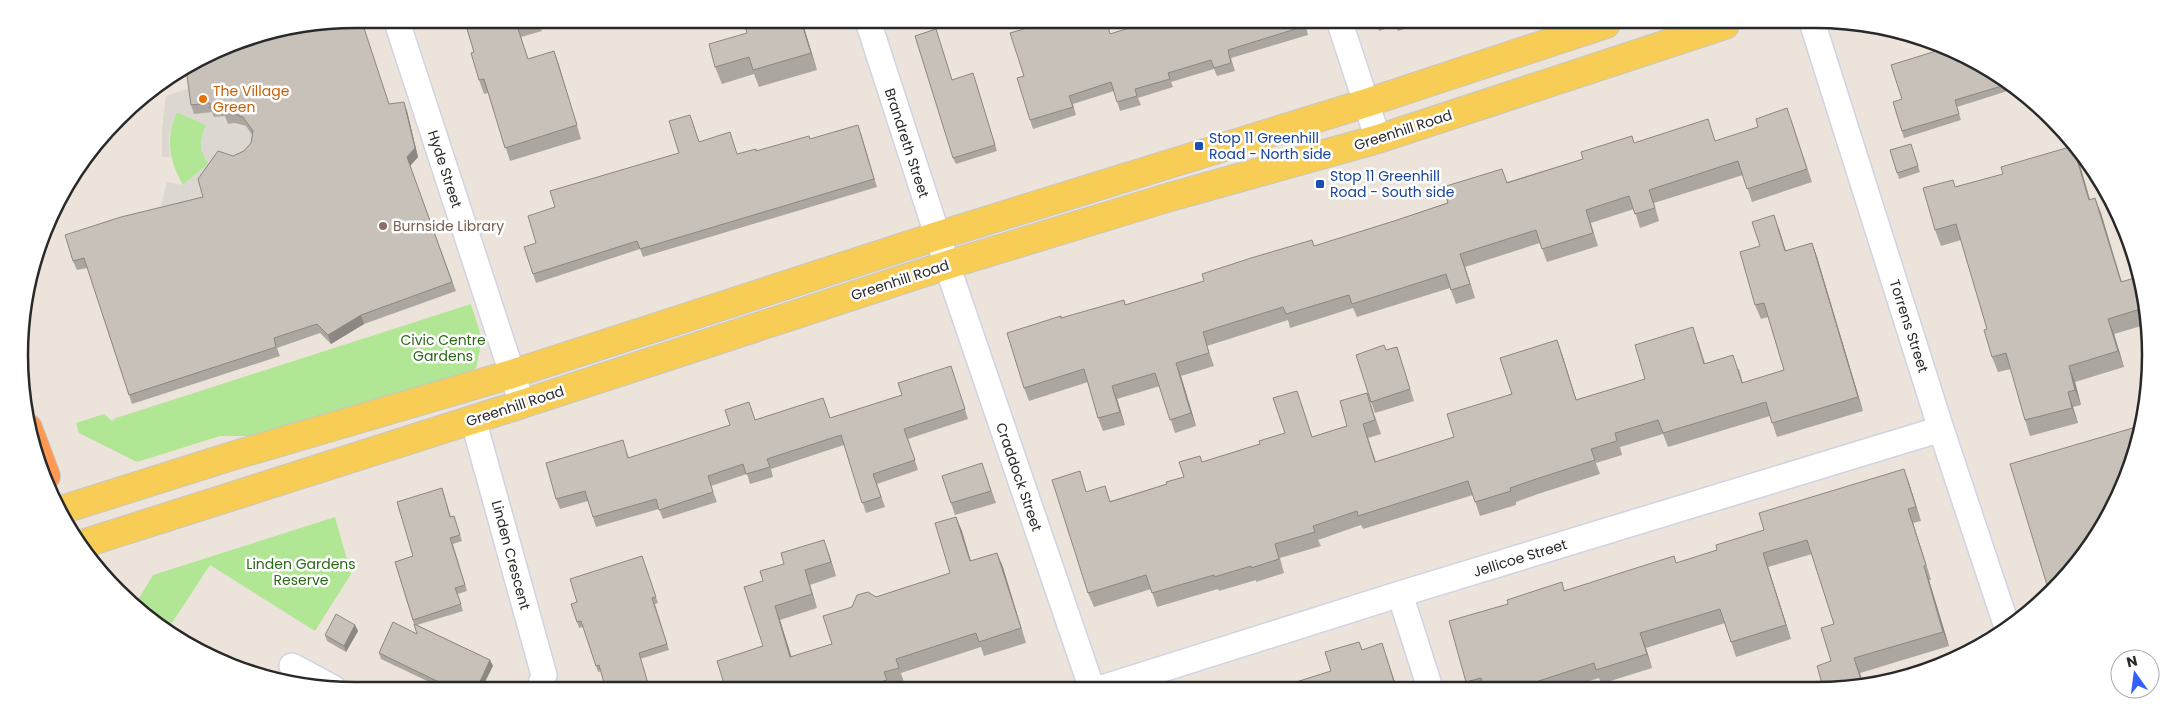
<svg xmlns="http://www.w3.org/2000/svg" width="2170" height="709" font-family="Poppins,sans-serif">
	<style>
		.green { fill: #b1e694 }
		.plaza { fill: #dcd7d1 }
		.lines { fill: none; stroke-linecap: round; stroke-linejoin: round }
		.minor-casing { stroke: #cfd3e3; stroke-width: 28 }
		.major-casing { stroke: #c7c7c7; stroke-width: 30 }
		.highway-casing { stroke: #c7c7c7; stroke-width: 30 }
		.minor { stroke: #fff; stroke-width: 25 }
		.major { stroke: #f7cd55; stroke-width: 28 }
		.highway { stroke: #ff9952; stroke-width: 28 }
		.wall { fill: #aba6a0 }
		.shaded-wall { fill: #8b8782 }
		.building { fill: #c7c1ba; stroke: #8b8782 }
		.food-dot { fill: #e8710a; stroke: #fff; stroke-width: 2 }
		.transit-dot { fill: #1a4fb4; stroke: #fff; stroke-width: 2 }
		.education-dot { fill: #8d6e63; stroke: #fff; stroke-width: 2 }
		.labels { text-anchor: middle; stroke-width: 5; stroke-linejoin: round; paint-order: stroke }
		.food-label { font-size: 14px; fill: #c56008; stroke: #fff; text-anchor: start }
		.street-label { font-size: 14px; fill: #292929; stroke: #fff }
		.transit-label { font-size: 14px; fill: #164399; stroke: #fff; text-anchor: start }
		.education-label { font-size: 14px; fill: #785e54; stroke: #fff; text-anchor: start }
		.park-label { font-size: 14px; fill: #296916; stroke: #fff }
		.rim { fill: none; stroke: #292929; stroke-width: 2.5 }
	</style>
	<rect width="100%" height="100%" fill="#ece4da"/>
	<path class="green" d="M177,112L206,125C200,140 200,150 208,164L183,185C169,160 165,138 177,112Z
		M471,304L482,339L476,368L463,378L252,436H220L137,462L79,433L76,423L104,414L112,421L116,418Z
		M335,517L351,574L315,631L210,565L166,632L138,609L136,603L153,575Z"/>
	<path class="plaza" d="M190,88L213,112L214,117L225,116L228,124L235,123L246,126L256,140L206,206L163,217L161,205L167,182L183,185L208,164L201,150V139L206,125L177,112L169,134L170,157H162V128L166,96Z"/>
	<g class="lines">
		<defs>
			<path id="minor" d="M396,19L522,404
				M868,21L947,265L1092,689
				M1340,23L1378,139
				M1813,25L1941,429L2007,627
				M473,419L544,675L539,690
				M1400,594L1430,688
				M292,666L333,688
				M1099,689L1400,594L1941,429"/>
			<path id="major" d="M61,510L232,456L512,374L937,236L1366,103L1606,24
				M79,545L522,404L947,265L1170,197L1378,139L1725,25"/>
			<path id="highway" d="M28,428L46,476"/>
		</defs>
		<use href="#minor" class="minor-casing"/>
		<use href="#major" class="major-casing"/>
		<use href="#highway" class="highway-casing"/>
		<use href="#minor" class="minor"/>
		<use href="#major" class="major"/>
		<use href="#highway" class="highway"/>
	</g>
	<path class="wall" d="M464,19L538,20L542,31L521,37L528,59L554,51L581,139L510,161L488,93L484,94L479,80L474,52Z
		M584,20H607L587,26Z
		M802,21L817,70L759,87L754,74L722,84L715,67L747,33Z
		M1148,22L1305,23L1308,35L1231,58L1235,71L1217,76L1214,69L1171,82L1173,87L1138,98L1141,105L1120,111L1114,91L1073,104L1076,115L1033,129L1030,120L1024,76L1111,34Z
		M1376,23H1422L1398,31L1396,25L1379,31Z
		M186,69L389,104L407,111L418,157L410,166L456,291L364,324L331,344L320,333L277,348L280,356L132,404L87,268L77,270L73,261L203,197L233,156L244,151L251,143L252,135L246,126L235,123L228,124L225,116L214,117L212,112L194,114L191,105Z
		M2002,76L2017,88L1957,107L1961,120L1904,138L1893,102Z
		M952,79H975L997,151L956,164L953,158Z
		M1792,122L1812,182L1752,202L1743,175L1654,203L1659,221L1640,228L1634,209L1591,223L1598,246L1547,262L1540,243L1465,267L1475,298L1456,304L1450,288L1357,317L1353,308L1290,328L1288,320L1207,346L1214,366L1181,376L1196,426L1175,433L1160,386L1117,399L1125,425L1103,431L1098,418L1088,382L1029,401L1024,388L1061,318L1125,305L1204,281L1394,221L1507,182L1583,159L1634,143L1715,141Z
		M693,123L699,142L737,154L756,151L810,139L861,133L877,187L643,257L640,249L536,283L524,247L536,243L679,153Z
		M1911,144L1920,172L1899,179L1890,150Z
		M2073,146L2079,162L2090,199L2101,213L2122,282L2145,289L2148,324L2114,334L2124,367L2075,382L2081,405L2073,407L2078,423L2030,436L2025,420L2011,369L1998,372L1992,357L1987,329L1961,240L1941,246L1935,230L1955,187L2003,174Z
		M2077,147L2095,168L2086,171Z
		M1779,229L1786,251L1812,243L1817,257L1863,411L1777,437L1770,416L1668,447L1663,434L1620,447L1622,455L1596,463L1600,474L1538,494L1516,502V505L1480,516L1473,495L1363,529L1361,525L1318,540L1321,546L1280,558L1284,573L1256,582V580L1219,591L1218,589L1157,607L1151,589L1094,607L1088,593L1087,492L1110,501L1167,484L1184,477L1202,462L1260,444L1285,433L1302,405L1312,437L1347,426L1367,393L1381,434L1368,438L1376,462L1454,437L1562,354L1576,400L1645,379L1698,341L1705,363L1739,369L1743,383L1784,370L1768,317L1761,319L1755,305L1760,246Z
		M1397,347L1414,401L1375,413L1371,402L1386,350Z
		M951,366L968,419L908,439L918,470L877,484L885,507L866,513L844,445L771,469L773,477L750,484L747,474L711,486L717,502L663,519L659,509L596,527L588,501L560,509L556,499L626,450L629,458L755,420L830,418L902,395Z
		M986,475L996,503L955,515L951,503Z
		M1909,483L1921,521L1913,523L1931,580H1929L1949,646L1860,673L1831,661L1834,624L1812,554L1768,567L1791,639L1736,657L1725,623L1646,648L1652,668L1601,684L1599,678L1566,688H1469L1466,682L1508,604L1676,563L1717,550L1764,530Z
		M442,488L451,517L454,516L462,541L453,544L467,591L458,594L463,611L417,625L490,660L493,666L444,689L381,659L379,653L417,634L395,562L413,556Z
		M956,517L971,561L997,553L1026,643L984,656L981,647L901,673L904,682L889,687L890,689L726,690L763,646V581L829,554L836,576L810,585L817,608L780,620L791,657L832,644L852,607L876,597L950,573Z
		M642,556L658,603L655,604L669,650L598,672L583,627L579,628L571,604L577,602Z
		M355,625L358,631L346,652L327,641L325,635Z"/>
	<path class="shaded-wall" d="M801,21H802L817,70L811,53Z
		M554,51L559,65L581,139L577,125Z
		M404,102L407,111L418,157L410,166L407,157Z
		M2073,146L2079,162L2094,215L2089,200Z
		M2095,198L2101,213L2126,298L2121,282Z
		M1774,215L1779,229L1790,265L1785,251Z
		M1812,243L1817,257L1863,411L1858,397Z
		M1460,254L1465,267L1475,298L1470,284Z
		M361,315L364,324L331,344L328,335Z
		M2108,319L2114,334L2124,367L2118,351Z
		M1557,340L1562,354L1581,414L1576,400Z
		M1176,363L1181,376L1196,426L1191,413Z
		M2069,366L2075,382L2081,405L2075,390Z
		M1112,386L1117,399L1125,425L1120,412Z
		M2068,392L2073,407L2078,423L2072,408Z
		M1363,424L1368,438L1380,476L1375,462Z
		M1904,469L1909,483L1921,521L1916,507Z
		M1908,509L1913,523L1931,580L1926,565Z
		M956,517L962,531L975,575L970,561Z
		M824,540L829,554L836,576L831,562Z
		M997,553L1003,567L1026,643L1021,628Z
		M1763,553L1768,567L1791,639L1786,625Z
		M1924,566L1929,580L1949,646L1943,632Z
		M805,570L810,585L817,608L812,594Z
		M775,606L780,620L796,671L790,657Z
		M355,625L358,631L346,652L344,646Z
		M1640,633L1646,648L1652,668L1647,654Z
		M1382,643L1397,688H1396Z
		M1854,658L1860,673L1864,686H1863Z
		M490,660L493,666L481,690H476Z"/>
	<path class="building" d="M354,19H361L389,104L404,102L415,148L407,157L452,282L361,315L328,335L317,324L274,338L276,347L129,395L84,258L73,261L65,235L121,217L203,197L198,179L218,151L233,156L244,151L251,143L253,131L243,117L231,113L225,115L222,107L210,108V103L191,105L186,69L226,44L289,25Z
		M464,19H529L516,23L528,59L554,51L577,125L505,148L484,79L479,80L471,53L474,52Z
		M743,20L801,21L811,53L753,70L749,57L715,67L709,44L747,33Z
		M1048,22H1107L1110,34L1148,22L1304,23L1305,26L1228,50L1231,63L1214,68L1211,60L1168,73L1170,79L1135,89L1137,96L1117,102L1111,82L1069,96L1073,107L1030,120L1017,78L1024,76L1010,33Z
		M936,29L952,80L973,73L995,145L953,158L915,36Z
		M1949,47L2002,76L2012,83L1955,100L1959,114L1902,131L1893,102L1902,99L1891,65Z
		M1787,108L1807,169L1747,189L1738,161L1649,190L1655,208L1635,214L1629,196L1586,210L1593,233L1542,249L1536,230L1460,254L1470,284L1451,290L1446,274L1352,304L1349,295L1286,314L1283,307L1203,332L1209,353L1176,363L1191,413L1170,420L1155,373L1112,386L1120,412L1098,418L1084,369L1024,388L1007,333L1061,316V318L1124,300L1125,305L1204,281L1202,274L1251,258L1312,240L1314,246L1394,221L1448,203L1443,187L1502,169L1507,183L1583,159L1581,152L1632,136L1634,143L1708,119L1715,141L1758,127L1756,119Z
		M690,115L699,142L730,132L737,154L756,149V151L809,136L810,139L858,125L874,179L640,249L637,241L533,274L524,247L536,243L528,216L555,207L550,191L679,153L669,121Z
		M1911,144L1918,166L1897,173L1890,150Z
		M2073,146L2089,200L2095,198L2121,282L2141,276L2145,289L2147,307L2108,319L2118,351L2069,366L2075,390L2068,392L2072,408L2025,420L2006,353L1992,357L1984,330L1987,329L1956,224L1935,230L1923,188L1953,180L1955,187L2003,174L2001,167Z
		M2077,147L2086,158L2081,160Z
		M1774,215L1785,251L1812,243L1858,397L1772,423L1766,402L1663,433L1658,420L1615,433L1617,441L1591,449L1595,460L1533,480L1510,488L1511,491L1475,502L1468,481L1358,516L1357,511L1313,526L1315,532L1275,544L1279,559L1251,568V566L1214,577V575L1152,593L1146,575L1088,593L1052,480L1080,471L1086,492L1105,486L1110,502L1167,484L1166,482L1184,477L1179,462L1200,456L1202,462L1260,444L1259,441L1285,433L1273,398L1297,391L1312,437L1347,426L1340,401L1367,393L1375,420L1363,424L1375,462L1454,437L1447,414L1512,394L1500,358L1557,340L1576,400L1645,379L1635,345L1693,327L1704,364L1733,355L1742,383L1784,370L1764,303L1755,305L1740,252L1760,246L1752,222Z
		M1384,345L1386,350L1397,347L1410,389L1371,402L1356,355Z
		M2151,351V355L2150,369L2144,353Z
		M951,366L965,409L904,429L915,460L873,474L881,497L862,503L841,435L767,459L770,467L746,474L743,464L708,476L713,492L659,510L656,499L593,517L585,491L556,499L546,463L623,440L628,458L730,425L725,410L749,402L755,420L823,398L830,418L902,395L898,383Z
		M2143,425L2106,522L2051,590L2048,588L2010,464Z
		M982,463L991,491L951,503L942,476Z
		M1904,469L1916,507L1908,509L1926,565L1924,566L1943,632L1854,658L1863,686L1860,687H1823L1817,666L1831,661L1821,628L1834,624L1807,540L1763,553L1786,625L1731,642L1720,609L1640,633L1647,654L1596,670L1594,663L1520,687V688H1484L1481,678L1466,682L1449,621L1508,604L1507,600L1562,582L1564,591L1674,556L1676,563L1717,550L1716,545L1764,530L1759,513Z
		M442,488L450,517L454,516L460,535L450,538L465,585L455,588L461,604L413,620L395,562L413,556L397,502Z
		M956,517L970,561L997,553L1021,628L979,642L976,633L896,659L899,668L884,672L887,680L855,689L726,690L717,661L763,646L744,587L763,581L760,571L784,564L781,553L824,540L831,562L805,570L812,594L775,606L790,657L832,644L823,616L852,607L857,595L868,592L876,597L950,573L935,523Z
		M642,556L656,597L652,598L667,644L639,653L650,690H606L599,665L596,666L581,621L577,622L571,604L577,602L570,579Z
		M336,614L355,625L344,646L325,635Z
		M393,622L417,634L414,624L490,660L476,690H443L445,685L379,653Z
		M1359,642L1362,650L1382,643L1396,688H1277L1331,671L1325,652Z
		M1257,682L1260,688L1236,689Z"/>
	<circle class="food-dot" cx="203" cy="99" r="5"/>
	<g class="transit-dot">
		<rect x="1194" y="141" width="10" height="10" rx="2.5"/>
		<rect x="1315" y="179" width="10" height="10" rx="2.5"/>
	</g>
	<circle class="education-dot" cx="383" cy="226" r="5"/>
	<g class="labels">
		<g class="food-label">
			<text x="213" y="96">The Village<tspan x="213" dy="16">Green</tspan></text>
		</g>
		<g class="street-label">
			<text transform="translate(1403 130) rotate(-18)" y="5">Greenhill Road</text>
			<text transform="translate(907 143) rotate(72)" y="5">Brandreth Street</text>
			<text transform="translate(445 169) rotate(72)" y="5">Hyde Street</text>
			<text transform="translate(900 280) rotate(-18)" y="5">Greenhill Road</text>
			<text transform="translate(1909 326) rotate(72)" y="5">Torrens Street</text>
			<text transform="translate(515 406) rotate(-18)" y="5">Greenhill Road</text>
			<text transform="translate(1019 477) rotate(71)" y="5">Craddock Street</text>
			<text transform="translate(511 555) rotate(75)" y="5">Linden Crescent</text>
			<text transform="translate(1520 558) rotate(-17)" y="5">Jellicoe Street</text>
		</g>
		<g class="transit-label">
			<text x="1209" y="143">Stop 11 Greenhill<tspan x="1209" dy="16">Road - North side</tspan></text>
			<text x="1330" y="181">Stop 11 Greenhill<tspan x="1330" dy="16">Road - South side</tspan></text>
		</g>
		<g class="education-label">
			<text x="393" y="231">Burnside Library</text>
		</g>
		<g class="park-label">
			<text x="443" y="345">Civic Centre<tspan x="443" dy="16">Gardens</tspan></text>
			<text x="301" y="569">Linden Gardens<tspan x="301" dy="16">Reserve</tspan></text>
		</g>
	</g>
	<path d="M0 0H2170V709H0ZM355 28H1815A327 327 0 0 1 2142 355V355A327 327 0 0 1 1815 682H355A327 327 0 0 1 28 355V355A327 327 0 0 1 355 28Z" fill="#fff" fill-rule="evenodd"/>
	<path class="rim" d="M355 28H1815A327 327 0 0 1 2142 355V355A327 327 0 0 1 1815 682H355A327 327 0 0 1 28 355V355A327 327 0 0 1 355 28Z"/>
	<g transform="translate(2135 674) rotate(346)"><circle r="24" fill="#ffffff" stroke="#a9a9a9"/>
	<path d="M0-4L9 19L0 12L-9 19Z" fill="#345eff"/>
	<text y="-8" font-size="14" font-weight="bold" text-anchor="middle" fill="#292929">N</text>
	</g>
</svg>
